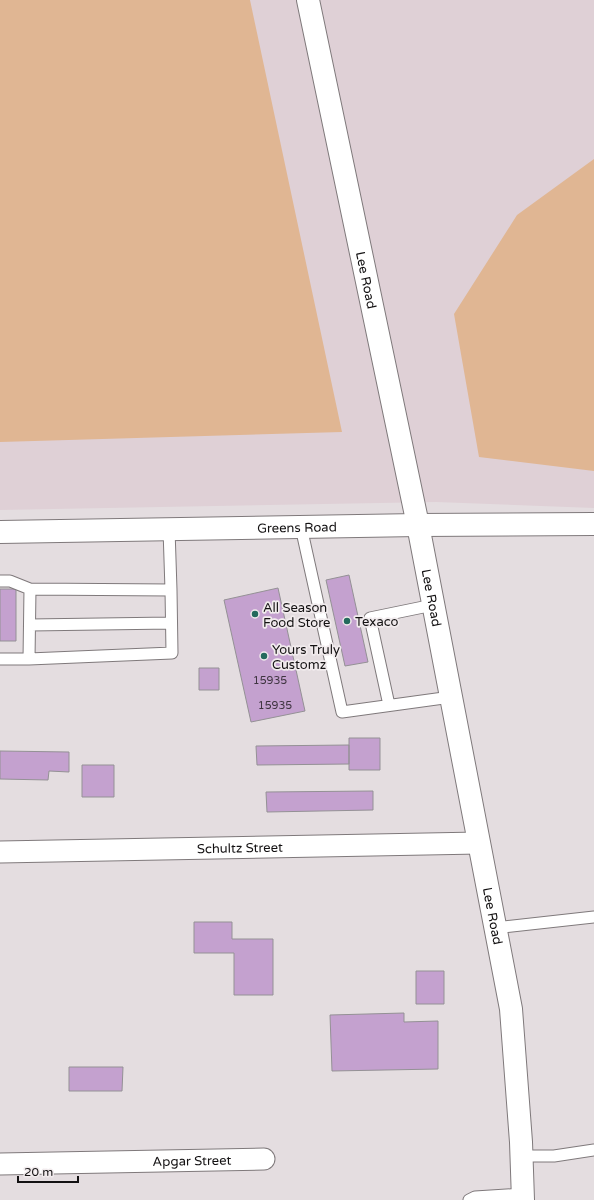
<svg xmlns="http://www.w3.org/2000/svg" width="594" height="1200" font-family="'Varela Round',sans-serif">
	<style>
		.built { fill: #dfd0d6 }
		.green { fill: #e0b693 }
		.building { fill: #c4a1cf; stroke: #949195 }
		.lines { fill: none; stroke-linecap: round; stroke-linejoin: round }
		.service-casing { stroke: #7f797b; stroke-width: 13 }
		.minor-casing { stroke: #7f797b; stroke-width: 23 }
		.tertiary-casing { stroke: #7f797b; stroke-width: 24 }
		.secondary-casing { stroke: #7f797b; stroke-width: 24 }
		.service { stroke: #fff; stroke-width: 11 }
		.minor { stroke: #fff; stroke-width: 21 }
		.tertiary { stroke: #fff; stroke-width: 22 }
		.secondary { stroke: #fff; stroke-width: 22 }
		.poi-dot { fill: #246a5d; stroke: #f1ebed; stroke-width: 1.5 }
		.labels { text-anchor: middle; stroke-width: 3.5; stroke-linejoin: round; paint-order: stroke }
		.number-label { font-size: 11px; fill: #3f3541 }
		.street-label { font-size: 13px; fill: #131112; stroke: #f1ebed }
		.poi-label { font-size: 13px; fill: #131112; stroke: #f1ebed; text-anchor: start }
	</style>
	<rect width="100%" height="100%" fill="#e4dde0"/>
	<path class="built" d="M0,0H594V508L436,502L0,510Z"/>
	<path class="green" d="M0,0H250L342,432L0,442Z
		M594,159V471L479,457L454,314L517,215Z"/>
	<path class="building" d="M349,575L368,662L345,666L326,580Z
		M278,588L305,711L251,722L224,600Z
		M0,589H16V641H0Z
		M199,668H219V690H199Z
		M349,738H380V770H349Z
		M349,745V764L257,765L256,746Z
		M0,751L69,752V772L49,771L48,780L0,779Z
		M82,765H114V797H82Z
		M373,791V810L267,812L266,792Z
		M194,922H232V939H273V995H234V953H194Z
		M416,971H444V1004H416Z
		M404,1013V1022L438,1021V1069L332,1071L330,1015Z
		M69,1067H123L122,1091H69Z"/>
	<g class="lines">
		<defs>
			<path id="service" d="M301,527L342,712L451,697
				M169,529L171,590L30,589L29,659L172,653L171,590
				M0,581H10L30,589
				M30,625L171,623
				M0,659H29
				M389,705L370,618L433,605
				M495,928L594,917
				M521,1156H554L594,1150
				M469,1200L475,1197L523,1194"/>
			<g id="minor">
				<path id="s1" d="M0,852L479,843"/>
				<path id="s2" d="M0,1164L264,1159"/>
			</g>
			<g id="tertiary">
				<path id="s3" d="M308,0L418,525"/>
			</g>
			<g id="secondary">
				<path id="s4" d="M418,525L511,1009L521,1142L523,1200"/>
				<path id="s5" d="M0,532L418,525L594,524"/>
			</g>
		</defs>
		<use href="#service" class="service-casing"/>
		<use href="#minor" class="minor-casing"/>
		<use href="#tertiary" class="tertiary-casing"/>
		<use href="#secondary" class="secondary-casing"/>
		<use href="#service" class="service"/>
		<use href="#minor" class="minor"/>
		<use href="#tertiary" class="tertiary"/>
		<use href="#secondary" class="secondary"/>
	</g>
	<g class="poi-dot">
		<circle cx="255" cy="614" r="4"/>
		<circle cx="347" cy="621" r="4"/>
		<circle cx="264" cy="656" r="4"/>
	</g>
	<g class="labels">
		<g class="number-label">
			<text x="270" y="684">15935</text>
			<text x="275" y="709">15935</text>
		</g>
		<g class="street-label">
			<text dy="5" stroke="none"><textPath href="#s3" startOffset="286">Lee Road</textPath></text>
			<text dy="5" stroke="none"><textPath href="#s5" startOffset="297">Greens Road</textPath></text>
			<text dy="5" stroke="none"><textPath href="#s4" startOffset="74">Lee Road</textPath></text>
			<text dy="5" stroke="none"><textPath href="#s1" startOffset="240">Schultz Street</textPath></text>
			<text dy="5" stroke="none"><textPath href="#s4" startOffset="398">Lee Road</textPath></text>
			<text dy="5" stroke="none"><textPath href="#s2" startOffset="192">Apgar Street</textPath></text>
		</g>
		<g class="poi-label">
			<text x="263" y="612">All Season<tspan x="263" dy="15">Food Store</tspan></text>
			<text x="355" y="626">Texaco</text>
			<text x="272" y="654">Yours Truly<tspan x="272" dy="15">Customz</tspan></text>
		</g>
	</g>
	<path d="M18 1176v6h60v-6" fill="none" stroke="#131112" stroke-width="2"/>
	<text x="24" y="1176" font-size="12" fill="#131112" stroke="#f1ebed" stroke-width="3" paint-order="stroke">20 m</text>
</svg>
